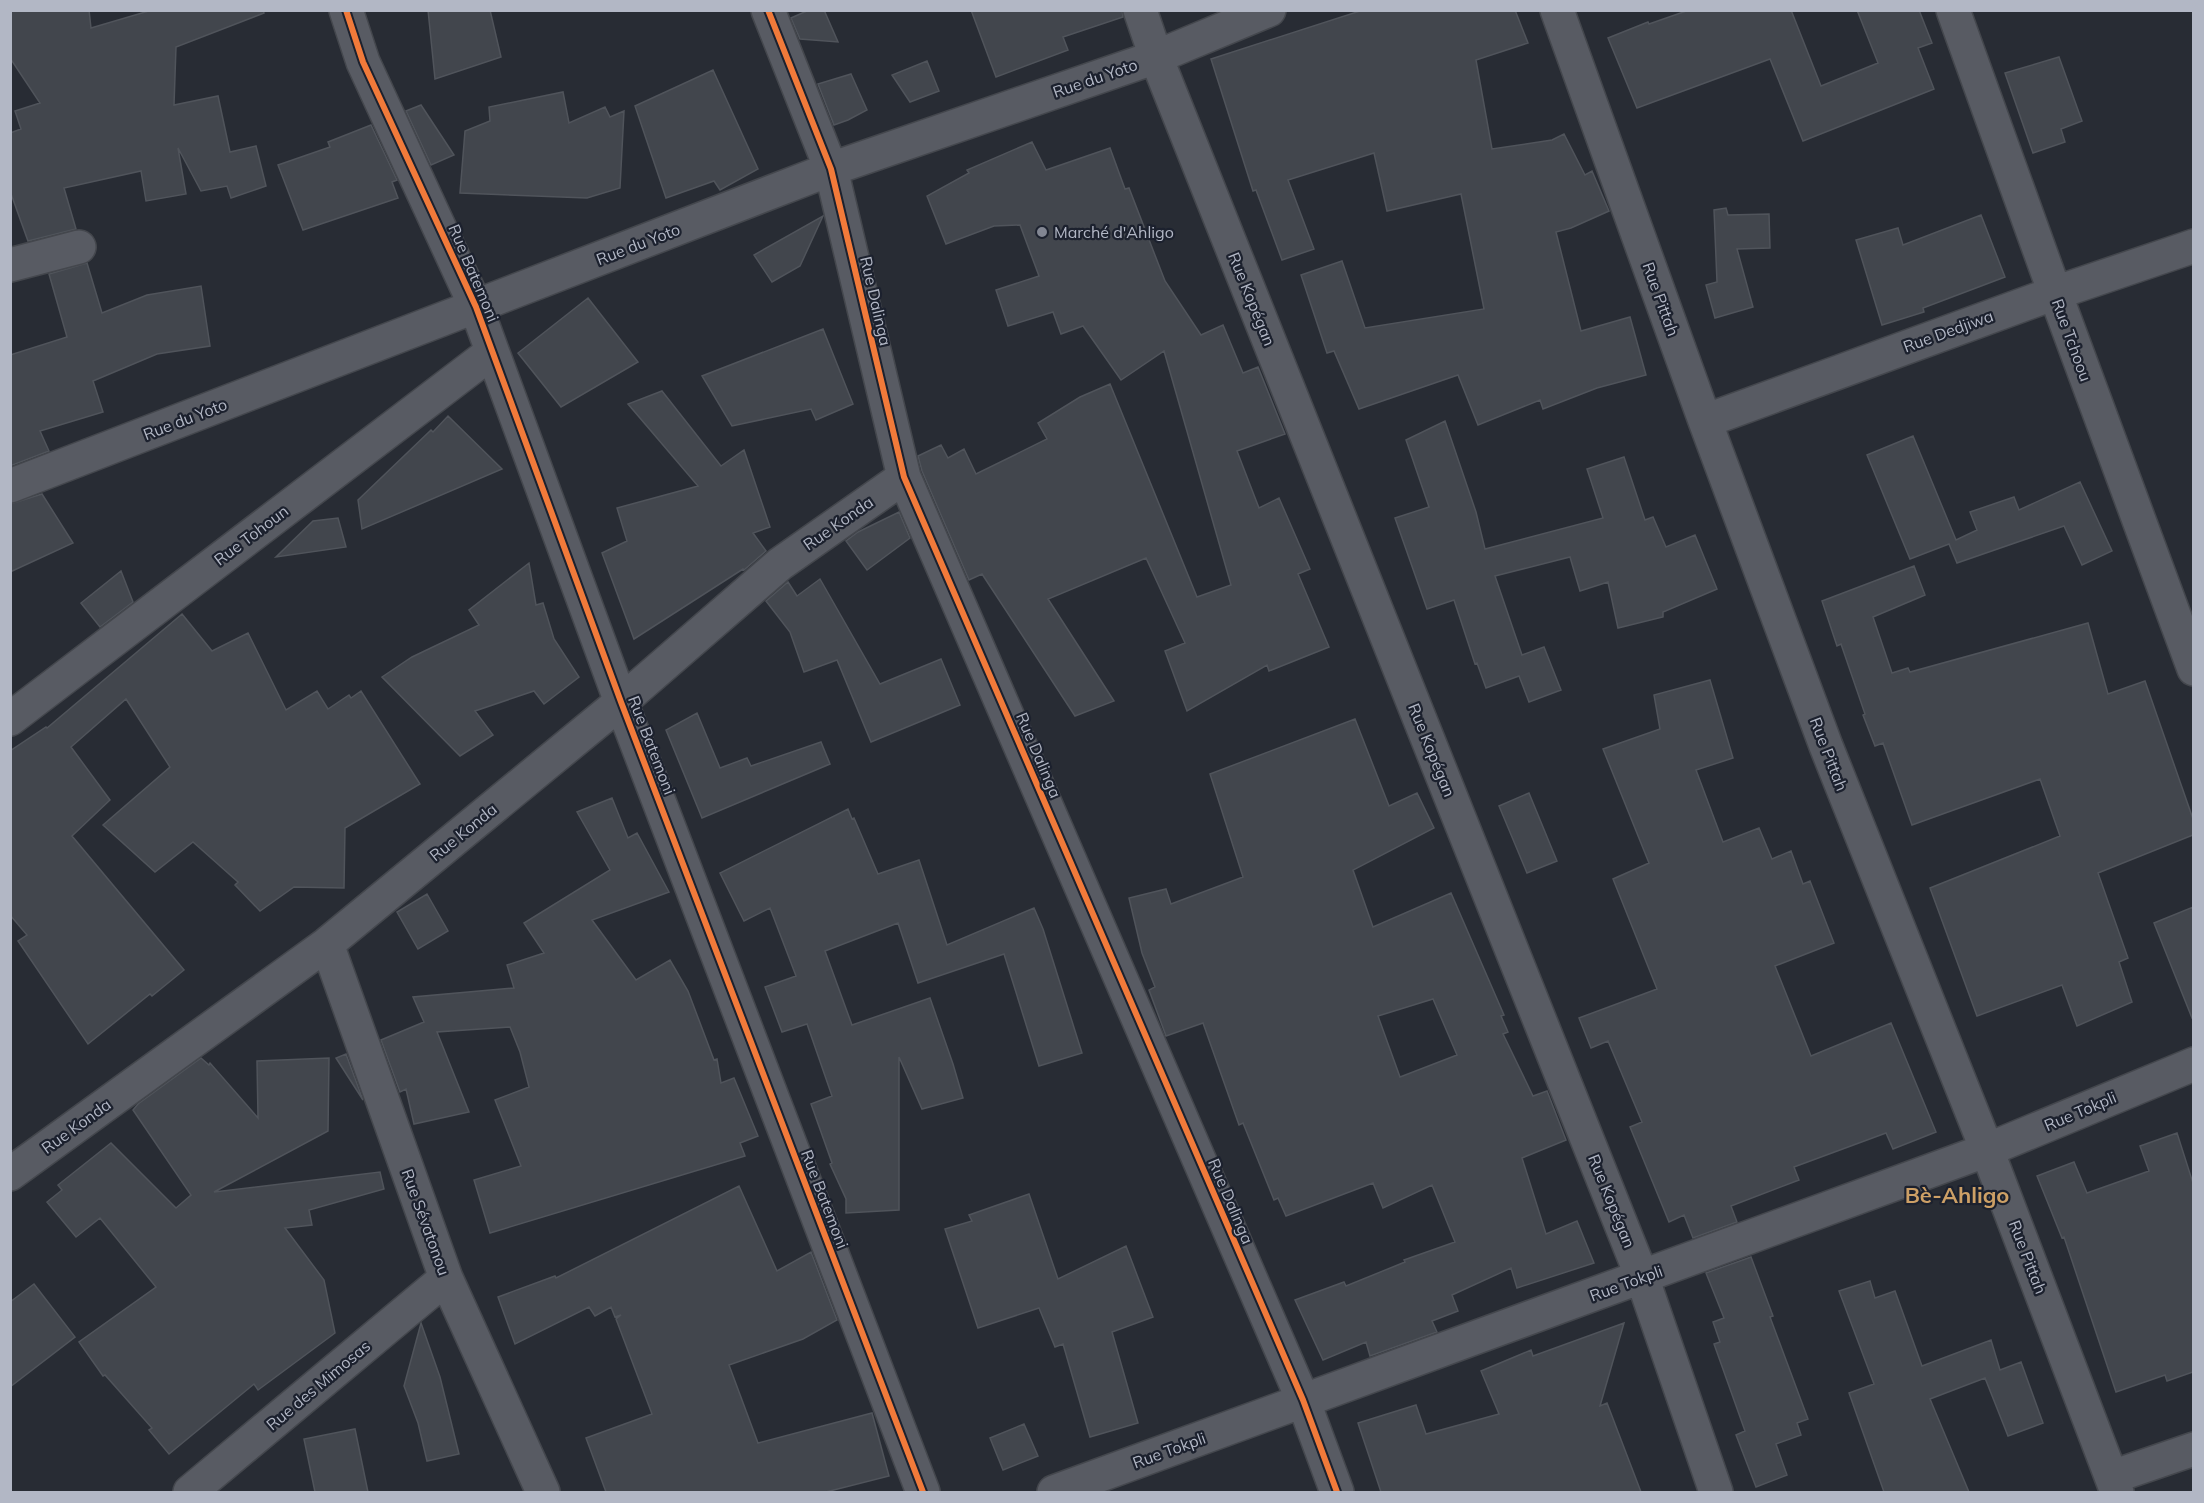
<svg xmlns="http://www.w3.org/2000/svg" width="2204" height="1503" font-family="Mulish,sans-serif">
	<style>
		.building { fill: #42464d; stroke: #50545b; stroke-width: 1.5; fill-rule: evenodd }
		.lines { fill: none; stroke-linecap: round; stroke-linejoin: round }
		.street-casing { stroke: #44474d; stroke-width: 36 }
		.street { stroke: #585b63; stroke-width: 33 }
		.cycleway-casing { stroke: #1c212e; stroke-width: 10 }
		.cycleway { stroke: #f17a3a; stroke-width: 6 }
		.poi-dot { fill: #828692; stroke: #1c212e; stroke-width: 2 }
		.labels { text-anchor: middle; stroke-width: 4.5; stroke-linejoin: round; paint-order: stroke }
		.street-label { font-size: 16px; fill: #b2b7c5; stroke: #1c212e }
		.poi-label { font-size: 16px; fill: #b2b7c5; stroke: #1c212e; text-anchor: start }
		.district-label { font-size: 22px; font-weight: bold; fill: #cda066; stroke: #1c212e }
	</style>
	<rect width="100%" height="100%" fill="#282c34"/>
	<path class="building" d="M10,10H89L91,28L152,10H263L264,13L176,47L174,105L218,96L230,152L256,146L266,186L231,198L227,186L201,191L178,148L186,194L146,201L141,171L64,188L76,229L28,241L10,191V133L21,129L15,111L40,103L10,58Z
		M428,10H490L501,57L435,79Z
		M809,10H824L838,42L800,39L791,18Z
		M971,10H1122L1123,17L1063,37L1068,50L996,77Z
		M1363,10H1515L1528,43L1476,60L1492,149L1552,140L1564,134L1585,175L1592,171L1609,211L1571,228L1556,232L1581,331L1630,317L1646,375L1597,388L1543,409L1540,400L1478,425L1458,375L1359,409L1334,351L1327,353L1301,275L1342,261L1365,328L1484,309L1461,194L1387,211L1374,153L1288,180L1314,249L1282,260L1256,190L1253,191L1211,59Z
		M1689,10H1791L1821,86L1878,63L1857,10H1919L1932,43L1918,48L1934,89L1803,141L1770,59L1637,108L1608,38L1648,22L1649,24Z
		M2059,57L2082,121L2061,129L2065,142L2033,153L2005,73Z
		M927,61L939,91L910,102L892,75Z
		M713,70L758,169L720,190L714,181L666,198L635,106Z
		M851,74L867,110L848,120L834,125L818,84Z
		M563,92L569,123L605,107L610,117L624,111L620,188L587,198L460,193L465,131L490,121L489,107Z
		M421,105L454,155L431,165L406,111Z
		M371,125L397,180L392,182L398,198L303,230L278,165L330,147L328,142Z
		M1032,142L1046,170L1110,148L1125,189L1129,188L1165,281L1201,335L1223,325L1243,373L1258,367L1285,434L1237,451L1259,508L1279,498L1310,569L1298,574L1329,647L1269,671L1267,665L1187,711L1165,651L1185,643L1146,558L1048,599L1114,701L1075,716L982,574L969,580L922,471L918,456L941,445L948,458L964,449L976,474L1047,439L1038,423L1080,397L1110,384L1197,597L1231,585L1164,351L1121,380L1083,326L1061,334L1053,312L1008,326L996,290L1039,276L1020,225L994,226L946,244L927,196L969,173L967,170Z
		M1726,208L1728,215L1769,214L1770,248L1737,249L1753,307L1715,318L1706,285L1717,282L1714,210Z
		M1981,215L2005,277L1923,308L1924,312L1882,325L1856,240L1898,228L1903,245Z
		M823,216L800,266L772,282L754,255Z
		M87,263L102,313L147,295L201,286L210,346L157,354L93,381L103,412L40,431L49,451L10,466V355L67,337L49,274Z
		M588,298L638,362L561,407L518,353Z
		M823,329L853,404L816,420L811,409L732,426L702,376Z
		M662,391L721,466L744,450L770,527L753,533L766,551L744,570L743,569L634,639L602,553L627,541L617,508L698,486L628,404Z
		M448,416L502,469L362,529L358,500L431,430L433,432Z
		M1445,421L1476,512L1485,549L1603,518L1587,469L1624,457L1645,520L1653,517L1666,547L1695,535L1717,589L1663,612V617L1618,628L1608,582L1580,591L1570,557L1495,576L1522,655L1544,647L1561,690L1529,702L1519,676L1486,688L1477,663L1475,664L1454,600L1427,609L1395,518L1429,507L1406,440Z
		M1913,436L1956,540L1977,530L1970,512L2014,497L2019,510L2080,482L2112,551L2082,565L2064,526L1957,563L1949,544L1910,559L1867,455Z
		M42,494L73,543L10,572V504Z
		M899,512L910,538L867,570L846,541L858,532Z
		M338,518L346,547L276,557L313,521Z
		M529,563L536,605L543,603L554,639L579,677L544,704L534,691L475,711L493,735L460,756L382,677L412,657L479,625L469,610Z
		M1914,566L1925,595L1873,617L1892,673L1908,668L1910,672L2088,623L2108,694L2145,681L2193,819V835L2098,873L2128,958L2119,962L2132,1002L2077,1026L2062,985L1977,1016L1930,888L2060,836L2040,779L1912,825L1883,743L1875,746L1863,715L1865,714L1841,644L1837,646L1822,601Z
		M121,571L133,602L100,627L81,603Z
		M820,579L880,684L941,659L960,705L871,742L837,660L804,672L790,632L766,601L788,582L797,596Z
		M182,614L212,651L248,633L286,710L317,691L328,709L349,695L351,698L361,691L420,784L345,828L344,888L294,887L260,911L235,885L238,882L193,842L155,872L103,825L170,767L126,699L71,747L110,800L72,836L184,970L152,996L150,994L88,1044L18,941L27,935L10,915V751L46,727L47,728Z
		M1710,680L1733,758L1696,770L1723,842L1759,828L1772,859L1791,851L1803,884L1810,881L1834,943L1775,966L1811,1056L1891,1023L1936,1132L1893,1149L1886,1133L1794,1167L1799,1180L1731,1206L1737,1222L1693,1238L1684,1215L1669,1222L1630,1127L1642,1122L1608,1041L1591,1048L1579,1018L1657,989L1613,879L1649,863L1603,749L1660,729L1654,695Z
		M697,713L720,768L747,758L751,766L821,742L830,764L702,818L666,730Z
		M1355,719L1389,806L1417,793L1434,828L1353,870L1373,927L1451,893L1504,1015L1501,1016L1508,1032L1503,1034L1533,1096L1547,1091L1566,1140L1522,1158L1546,1234L1577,1221L1594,1263L1517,1288L1511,1268L1452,1295L1458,1311L1432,1321L1437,1332L1370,1356L1366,1342L1323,1360L1295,1300L1344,1282L1346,1286L1405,1262L1404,1260L1455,1242L1432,1185L1383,1208L1373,1183L1286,1216L1278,1198L1274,1200L1243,1123L1239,1125L1203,1023L1166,1036L1149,990L1155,987L1142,953L1129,898L1166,889L1171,904L1243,877L1210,774ZM1433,999L1457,1055L1400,1077L1378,1016Z
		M1529,793L1557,861L1527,873L1499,806Z
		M612,798L628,838L637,833L669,892L592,920L636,980L670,960L688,991L714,1060L717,1059L721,1083L734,1078L758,1136L740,1143L745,1156L490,1233L474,1180L521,1166L495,1100L529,1087L520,1052L510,1027L437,1032L469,1112L414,1124L406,1089L400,1092L381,1040L424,1022L413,997L514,988L507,965L544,953L524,923L610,870L577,812Z
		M848,809L852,819L854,818L878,874L919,860L947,945L1034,908L1043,929L1082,1053L1039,1066L1004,954L918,983L898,923L825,951L852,1025L930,998L953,1064L963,1098L922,1109L899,1057V1210L846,1213V1199L830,1164L832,1163L811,1104L832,1096L807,1024L782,1032L765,987L796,976L770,908L744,921L720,873Z
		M427,894L448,931L418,949L397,912Z
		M2193,907V1017L2192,1018L2154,923Z
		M346,1054L363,1100L336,1058Z
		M201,1058L209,1065L210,1063L258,1118L257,1061L329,1058L328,1131L214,1192L380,1172L384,1189L309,1210L312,1225L285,1228L324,1280L335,1333L258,1390L254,1384L169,1454L149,1430L152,1428L105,1375L103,1376L79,1342L156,1287L100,1218L76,1237L47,1202L62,1190L58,1185L111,1143L176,1208L191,1195L133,1110L138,1104Z
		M2177,1133L2193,1183V1372L2167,1381L2165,1375L2116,1392L2064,1237L2062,1238L2037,1176L2074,1162L2087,1193L2149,1171L2140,1146Z
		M739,1186L777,1271L811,1252L837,1320L803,1339L729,1365L758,1443L872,1413L889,1476L826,1492H606L586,1438L652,1414L616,1319L621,1315L615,1317L611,1307L595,1316L589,1307L515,1344L498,1297L555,1276L556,1278Z
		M1029,1194L1058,1279L1126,1246L1153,1317L1112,1332L1138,1423L1090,1437L1063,1344L1055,1347L1039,1308L978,1328L945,1229L972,1221L969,1215Z
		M1751,1257L1773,1316L1770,1317L1808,1419L1797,1423L1801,1435L1776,1444L1787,1475L1756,1487L1736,1435L1745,1431L1714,1344L1720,1342L1713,1322L1724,1318L1706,1273Z
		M1870,1281L1875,1298L1895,1291L1922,1366L1991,1340L2000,1370L2021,1362L2043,1423L2008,1436L1985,1378L1930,1399L1969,1492H1884L1849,1393L1874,1384L1839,1291Z
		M34,1284L75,1337L10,1387V1302Z
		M421,1323L440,1377L459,1454L427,1461L418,1423L404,1386Z
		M1624,1323L1600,1406L1607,1403L1641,1492H1381L1358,1423L1416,1405L1426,1434L1499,1414L1481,1371L1531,1350L1533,1356Z
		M1024,1424L1038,1456L1003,1470L990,1438Z
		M355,1429L368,1492H315L304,1439Z"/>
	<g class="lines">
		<defs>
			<path id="street" d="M346,10L363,62L476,307L621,702L923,1492
				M768,10L831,169L904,477L1303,1400L1337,1492
				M1140,10L1156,57L1642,1277L1716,1492
				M1557,10L1705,421L1826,746L1987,1150L2117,1492
				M1953,10L2055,293L2194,669
				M10,265L79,247
				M1705,421L2055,293L2194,246
				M10,486L831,169L1156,57L1269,10
				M10,719L492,352
				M327,944L446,1278L543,1492
				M10,1174L327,944L621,702L780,564L904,477
				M2112,1477L2194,1449
				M190,1492L446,1278
				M1054,1492L1987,1150L2194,1064"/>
		</defs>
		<use href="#street" class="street-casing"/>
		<use href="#street" class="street"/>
		<defs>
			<path id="cycleway" d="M346,10L363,62L476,307L621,702L923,1492
				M768,10L831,169L904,477L1303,1400L1337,1492"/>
		</defs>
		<use href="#cycleway" class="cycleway-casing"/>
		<use href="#cycleway" class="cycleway"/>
	</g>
	<circle class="poi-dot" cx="1042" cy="232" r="6"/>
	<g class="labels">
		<g class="street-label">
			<text transform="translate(1095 78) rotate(-19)" y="6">Rue du Yoto</text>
			<text transform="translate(638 244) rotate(-21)" y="6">Rue du Yoto</text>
			<text transform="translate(474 273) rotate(67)" y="6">Rue Batemoni</text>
			<text transform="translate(1252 299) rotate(68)" y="6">Rue Kopégan</text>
			<text transform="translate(1661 299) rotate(70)" y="6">Rue Pittah</text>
			<text transform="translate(876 301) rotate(77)" y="6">Rue Dalinga</text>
			<text transform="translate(1948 331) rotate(-20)" y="6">Rue Dedjiwa</text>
			<text transform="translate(2072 340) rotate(70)" y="6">Rue Tchoou</text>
			<text transform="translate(185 419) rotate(-21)" y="6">Rue du Yoto</text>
			<text transform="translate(838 523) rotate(-35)" y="6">Rue Konda</text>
			<text transform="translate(251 535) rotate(-37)" y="6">Rue Tohoun</text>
			<text transform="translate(652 745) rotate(69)" y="6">Rue Batemoni</text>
			<text transform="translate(1432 750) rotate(68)" y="6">Rue Kopégan</text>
			<text transform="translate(1829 754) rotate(69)" y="6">Rue Pittah</text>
			<text transform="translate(1039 755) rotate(67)" y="6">Rue Dalinga</text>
			<text transform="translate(463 832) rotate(-39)" y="6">Rue Konda</text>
			<text transform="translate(2080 1111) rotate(-23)" y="6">Rue Tokpli</text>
			<text transform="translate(76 1126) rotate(-36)" y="6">Rue Konda</text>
			<text transform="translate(825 1199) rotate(69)" y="6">Rue Batemoni</text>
			<text transform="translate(1231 1201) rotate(67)" y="6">Rue Dalinga</text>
			<text transform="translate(1612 1201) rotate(68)" y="6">Rue Kopégan</text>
			<text transform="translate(426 1222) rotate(70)" y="6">Rue Sévatonou</text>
			<text transform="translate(2028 1257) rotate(69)" y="6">Rue Pittah</text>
			<text transform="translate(1626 1283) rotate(-20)" y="6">Rue Tokpli</text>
			<text transform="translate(318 1385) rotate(-40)" y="6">Rue des Mimosas</text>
			<text transform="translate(1169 1450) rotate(-20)" y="6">Rue Tokpli</text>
		</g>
		<g class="poi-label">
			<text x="1054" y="238">Marché d'Ahligo</text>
		</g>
		<g class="district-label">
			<text x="1957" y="1203">Bè-Ahligo</text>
		</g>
	</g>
	<rect width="2204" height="1503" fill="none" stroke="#b2b7c5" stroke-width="24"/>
</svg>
